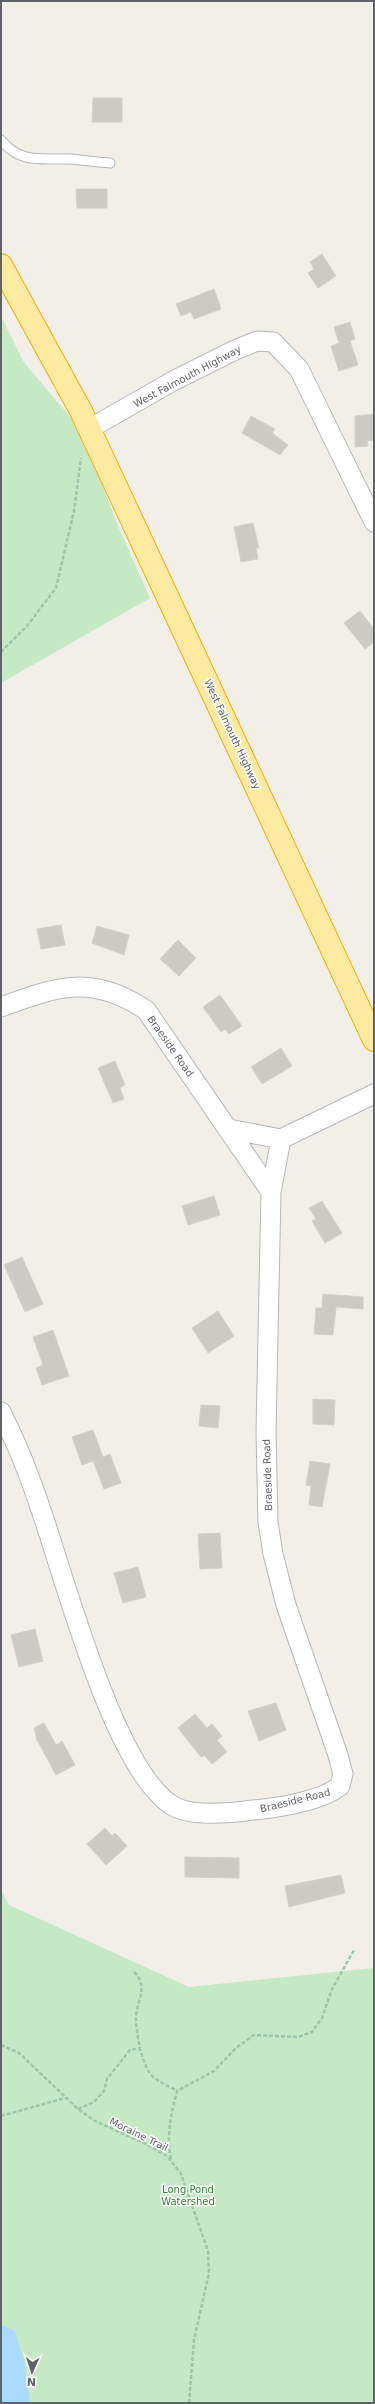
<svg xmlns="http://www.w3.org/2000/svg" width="375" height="2404" font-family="'DejaVu Sans',sans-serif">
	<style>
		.green { fill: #c5e8c5 }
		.water { fill: #aadaff }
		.building { fill: #cccac5; stroke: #d6d1c6 }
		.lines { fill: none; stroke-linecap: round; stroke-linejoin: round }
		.service-casing { stroke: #b5b8bc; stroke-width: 11 }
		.minor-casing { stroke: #b5b8bc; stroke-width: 21 }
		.trunk-casing { stroke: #f9ab00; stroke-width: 24 }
		.path { stroke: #9cc7a9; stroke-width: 2.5; stroke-dasharray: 4 2; stroke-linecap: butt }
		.service { stroke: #fff; stroke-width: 9 }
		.minor { stroke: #fff; stroke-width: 19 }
		.trunk { stroke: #feeaa1; stroke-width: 22 }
		.labels { text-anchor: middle; stroke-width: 3; stroke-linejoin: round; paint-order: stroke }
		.street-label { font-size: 10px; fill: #5f6368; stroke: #fff }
		.park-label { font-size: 10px; fill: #348238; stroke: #fff }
	</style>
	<rect width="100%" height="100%" fill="#f1efe8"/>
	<path class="green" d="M1,316L23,361L82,431L118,526L150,598L1,683Z
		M1,1890L9,1905L189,1987L374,1968V2403H1Z"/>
	<path class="water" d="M1,2325L14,2330L16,2335L24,2361L30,2403H1Z"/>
	<path class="building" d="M93,98H122V122H92Z
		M76,189H107V208H77Z
		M322,254L336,276L318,288L308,273L314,269L310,262Z
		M214,289L221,309L194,319L191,312L181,316L176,304Z
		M350,322L355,339L350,341L358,365L339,371L331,346L339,343L334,327Z
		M374,414V440L367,441L368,446L355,447V416Z
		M251,416L275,429L272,433L288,445L280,455L242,433Z
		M253,523L259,548H256L258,559L241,562L234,527Z
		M360,611L374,629V642L365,649L344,623Z
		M61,925L65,945L41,949L37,929Z
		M97,926L129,935L124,955L92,943Z
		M178,940L196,958L179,976L160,959Z
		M220,995L242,1026L229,1034L225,1029L221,1032L203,1007Z
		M281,1048L292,1066L262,1084L251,1067Z
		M115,1061L125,1085L120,1088L124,1099L113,1103L98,1068Z
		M214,1196L220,1215L188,1225L182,1206Z
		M322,1201L342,1233L325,1243L312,1221L316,1219L309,1208Z
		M22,1257L43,1304L25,1312L4,1265Z
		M323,1294L363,1297V1309L336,1307L333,1335L314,1334L316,1308H322Z
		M218,1311L234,1336L208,1353L192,1328Z
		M53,1330L69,1376L42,1385L36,1368L43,1365L33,1337Z
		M313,1399L335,1400L334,1425L313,1424Z
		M201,1405L220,1406L218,1428L199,1426Z
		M93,1430L103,1457L110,1454L121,1483L104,1489L93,1461L82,1465L72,1437Z
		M310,1461L330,1464L322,1507L309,1505L311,1486L306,1485Z
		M220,1533L222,1568L200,1569L198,1534Z
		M138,1567L146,1597L123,1603L114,1573Z
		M35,1629L43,1661L19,1667L11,1635Z
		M276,1703L286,1730L259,1741L248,1711Z
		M195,1714L207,1728L212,1724L222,1736L217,1740L227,1752L212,1764L204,1755L201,1757L178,1728Z
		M44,1723L56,1745L62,1741L75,1765L56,1775L37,1740L34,1728Z
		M105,1828L112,1836L115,1833L127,1846L106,1865L87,1844Z
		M185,1857L239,1858V1878L185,1877Z
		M341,1875L345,1893L289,1907L285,1886Z"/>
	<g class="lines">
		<defs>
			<path id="service" d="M1,140C20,164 42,158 69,159C83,160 97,162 110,163"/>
			<path id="minor" d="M89,429L173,381L235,350L257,341L273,342L299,369L374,522
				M1,1007C58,986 92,974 146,1010L271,1192L266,1432L268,1522L273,1554L286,1605L338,1755L343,1774L340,1786C321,1801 278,1808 253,1810C231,1813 194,1817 175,1807C116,1776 65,1579 42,1513C31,1479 17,1444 1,1412
				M229,1129L281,1139L374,1094
				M271,1192L281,1139"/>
			<path id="trunk" d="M1,265L81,411L374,1040"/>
		</defs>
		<use href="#service" class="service-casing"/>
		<use href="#minor" class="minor-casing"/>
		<use href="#trunk" class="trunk-casing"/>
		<path class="path" d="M1,652L27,626L56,588L74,511L81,458
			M134,1972C150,1987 135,2003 136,2021C137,2036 141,2059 149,2072C155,2081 169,2086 177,2091
			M1,2045L19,2053L78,2109L95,2121L148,2145L168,2157L181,2174L208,2251L209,2273L194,2340L189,2403
			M78,2109L94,2102L104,2091L107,2079L130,2050L141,2048
			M1,2116L65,2098
			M171,2159C166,2136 171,2114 177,2091L214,2071L236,2048L254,2035L298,2037L312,2032L322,2018L332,1989L354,1950"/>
		<use href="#service" class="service"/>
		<use href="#minor" class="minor"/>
		<use href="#trunk" class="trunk"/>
	</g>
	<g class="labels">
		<g class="street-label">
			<text transform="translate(187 376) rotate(-28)" y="4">West Falmouth Highway</text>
			<text transform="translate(233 734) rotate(65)" y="4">West Falmouth Highway</text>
			<text transform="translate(171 1046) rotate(55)" y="4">Braeside Road</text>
			<text transform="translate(267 1475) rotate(-92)" y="4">Braeside Road</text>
			<text transform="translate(295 1800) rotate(-14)" y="4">Braeside Road</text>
			<text transform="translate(139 2134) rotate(26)" y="4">Moraine Trail</text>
		</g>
		<g class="park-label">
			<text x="188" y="2193">Long Pond<tspan x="188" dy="12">Watershed</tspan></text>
		</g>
	</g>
	<rect width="375" height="2404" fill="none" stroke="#5f6368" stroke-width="4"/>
	<g transform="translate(32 2372) rotate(183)" stroke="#ffffff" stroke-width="3" paint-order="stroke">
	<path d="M0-3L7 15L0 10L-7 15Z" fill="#5f6368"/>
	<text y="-6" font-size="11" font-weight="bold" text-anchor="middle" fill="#5f6368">N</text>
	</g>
</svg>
